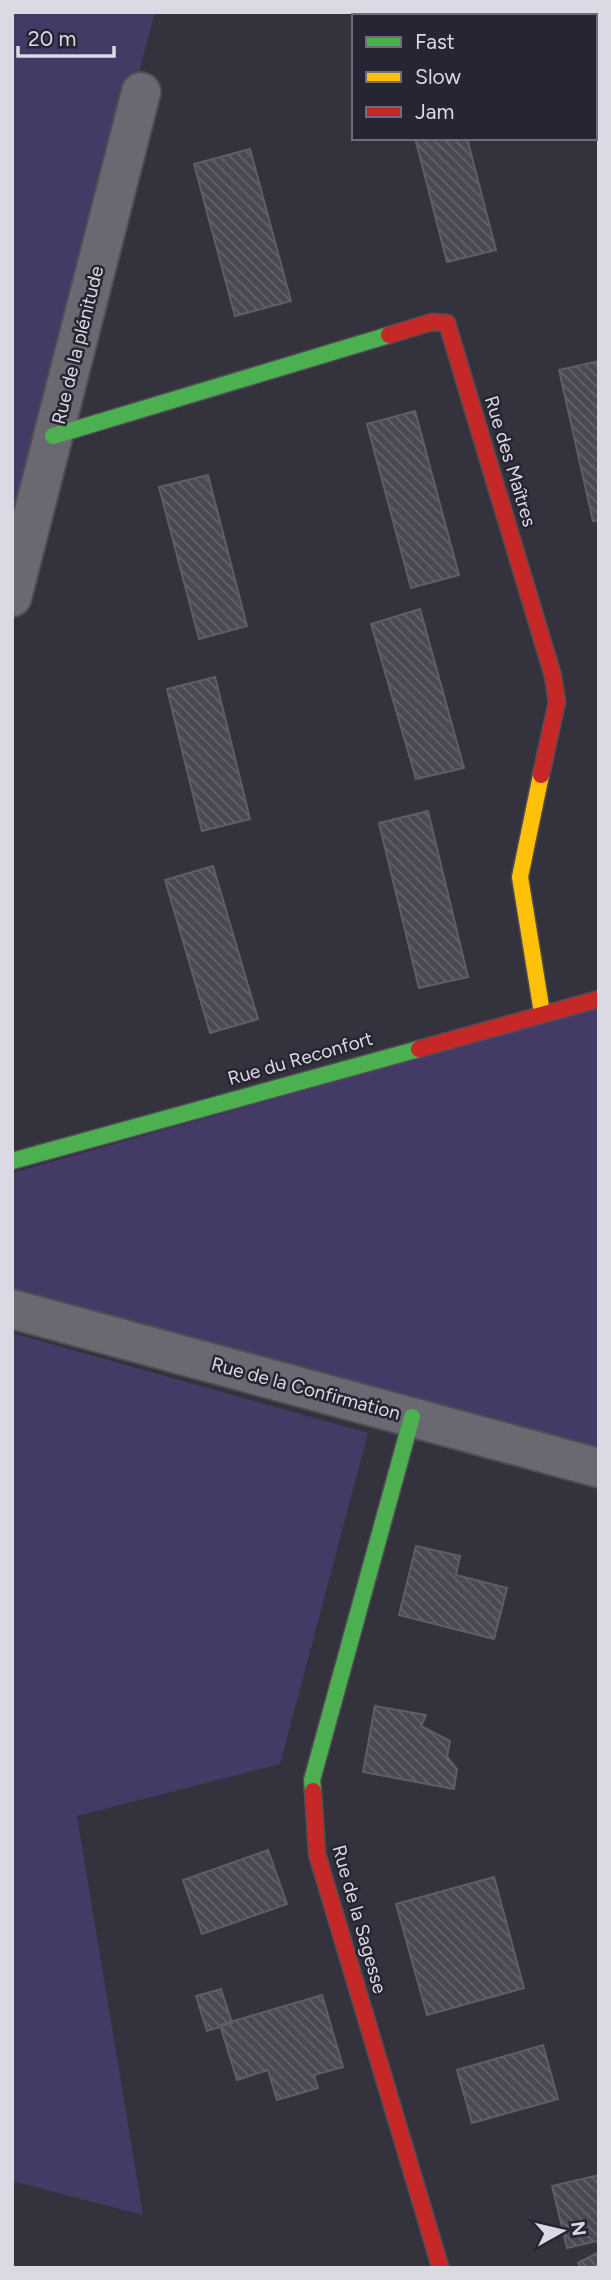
<svg xmlns="http://www.w3.org/2000/svg" width="611" height="2280" font-family="Figtree,sans-serif">
	<style>
		.green { fill: #433b66 }
		.building { fill: url(#building-back-hatch); stroke: #5f5e66; stroke-width: 2 }
		.lines { fill: none; stroke-linecap: round; stroke-linejoin: round }
		.street-casing { stroke: #4f4e55; stroke-width: 42 }
		.fast-casing { stroke: #4f4e55; stroke-width: 19 }
		.slow-casing { stroke: #4f4e55; stroke-width: 19 }
		.jam-casing { stroke: #4f4e55; stroke-width: 19 }
		.street { stroke: #6a6971; stroke-width: 38 }
		.fast { stroke: #4caf50; stroke-width: 16 }
		.slow { stroke: #ffc107; stroke-width: 16 }
		.jam { stroke: #c62828; stroke-width: 16 }
		.labels { text-anchor: middle; stroke-width: 5; stroke-linejoin: round; paint-order: stroke }
		.street-label { font-size: 19px; fill: #dbdae4; stroke: #272534 }
	</style>
	<defs>
		<pattern id="building-back-hatch" width="6" height="6" patternUnits="userSpaceOnUse" patternTransform="scale(1.75)"><rect width="6" height="6" fill="#4a4951"/><path d="M-1 5l2 2M0 0l6 6M5-1l2 2" fill="none" stroke="#64636a"/></pattern>
	</defs>
	<rect width="100%" height="100%" fill="#34323c"/>
	<path class="green" d="M12,12H155L12,549Z
		M599,1007V1452L12,1291V1173Z
		M12,1333L368,1433L280,1764L77,1816L143,2215L12,2181Z"/>
	<path class="building" d="M415,138H467L496,250L447,262Z
		M250,149L291,301L235,316L194,164Z
		M599,361V520L593,521L559,370Z
		M415,411L459,575L411,588L367,424Z
		M208,475L247,626L199,639L159,487Z
		M420,609L464,768L416,779L371,624Z
		M215,677L250,819L202,831L167,689Z
		M428,811L468,977L419,988L379,823Z
		M213,866L258,1019L210,1033L165,880Z
		M416,1546L460,1556L456,1575L507,1588L494,1639L399,1615Z
		M375,1706L426,1715L421,1726L450,1741L447,1757L457,1769L454,1789L363,1772Z
		M268,1850L287,1904L202,1934L183,1880Z
		M494,1877L524,1988L427,2015L396,1904Z
		M221,1989L232,2023L207,2031L196,1996Z
		M322,1995L343,2067L314,2075L318,2088L277,2100L268,2070L237,2080L220,2025Z
		M543,2045L558,2099L472,2123L457,2070Z
		M599,2175V2248L597,2241L567,2248L552,2186Z
		M599,2252V2268H581L578,2263Z"/>
	<g class="lines">
		<defs>
			<path id="street" d="M12,597L141,92
				M12,1309L599,1468"/>
			<path id="fast" d="M53,436L389,335
				M12,1161L419,1049
				M313,1791L312,1780L412,1417"/>
			<path id="slow" d="M541,775L520,877L542,1013"/>
			<path id="jam" d="M389,335L432,322L447,323L553,676L557,702L541,775
				M419,1049L599,999
				M313,1791L317,1854L440,2266"/>
		</defs>
		<use href="#street" class="street-casing"/>
		<use href="#fast" class="fast-casing"/>
		<use href="#slow" class="slow-casing"/>
		<use href="#jam" class="jam-casing"/>
		<use href="#street" class="street"/>
		<use href="#fast" class="fast"/>
		<use href="#slow" class="slow"/>
		<use href="#jam" class="jam"/>
	</g>
	<g class="labels">
		<g class="street-label">
			<text transform="translate(77 345) rotate(-76)" y="7">Rue de la plénitude</text>
			<text transform="translate(511 461) rotate(73)" y="7">Rue des Maîtres</text>
			<text transform="translate(300 1058) rotate(-16)" y="7">Rue du Reconfort</text>
			<text transform="translate(306 1388) rotate(15)" y="7">Rue de la Confirmation</text>
			<text transform="translate(360 1919) rotate(74)" y="7">Rue de la Sagesse</text>
		</g>
	</g>
	<rect width="611" height="2280" fill="none" stroke="#dbdae4" stroke-width="28"/>
	<rect x="352" y="14" width="245" height="126" fill="#272534" stroke="#6f6d7a" stroke-width="2"/>
	<rect x="366" y="37" width="35" height="10" fill="#4caf50" stroke="#6f6d7a" stroke-width="2"/>
	<text x="415" y="49" font-size="21" fill="#dbdae4">Fast</text>
	<rect x="366" y="72" width="35" height="10" fill="#ffc107" stroke="#6f6d7a" stroke-width="2"/>
	<text x="415" y="84" font-size="21" fill="#dbdae4">Slow</text>
	<rect x="366" y="107" width="35" height="10" fill="#c62828" stroke="#6f6d7a" stroke-width="2"/>
	<text x="415" y="119" font-size="21" fill="#dbdae4">Jam</text>
	<g transform="translate(562 2231) rotate(82)" stroke="#272534" stroke-width="5" paint-order="stroke">
	<path d="M0-5L12 26L0 18L-12 26Z" fill="#dbdae4"/>
	<text y="-10" font-size="19" font-weight="bold" text-anchor="middle" fill="#dbdae4">N</text>
	</g>
	<path d="M18 46v10h96v-10" fill="none" stroke="#dbdae4" stroke-width="3.5"/>
	<text x="28" y="46" font-size="21" fill="#dbdae4" stroke="#272534" stroke-width="5" paint-order="stroke">20 m</text>
</svg>
